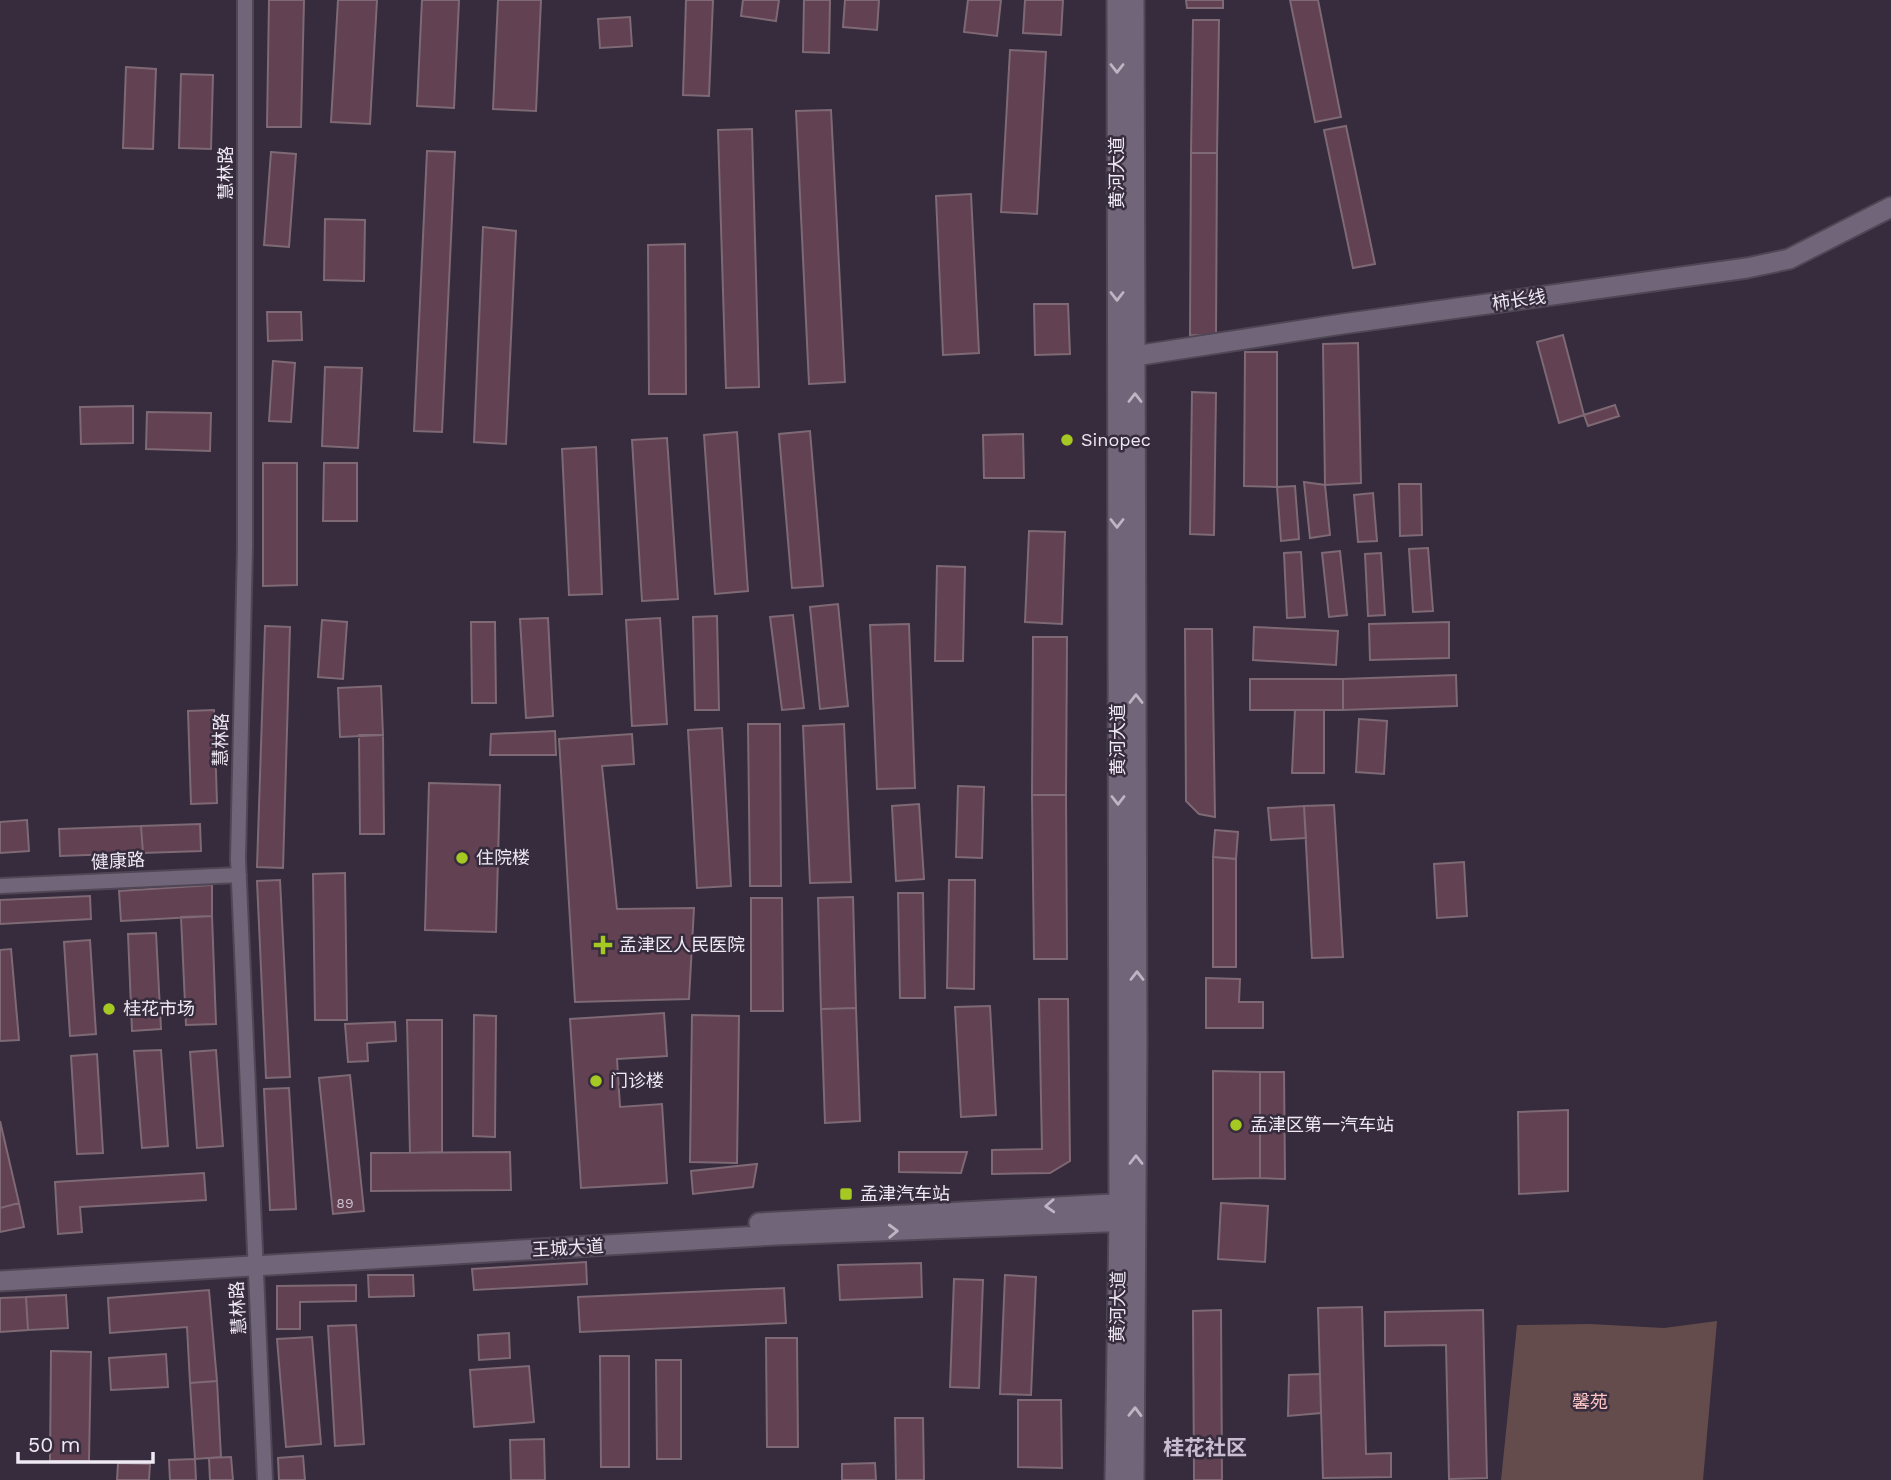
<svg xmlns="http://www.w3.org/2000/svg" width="1891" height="1480" font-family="'Work Sans','Noto Sans SC',sans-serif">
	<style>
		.green { fill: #644c4c }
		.building { fill: #614152; stroke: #7e6974; stroke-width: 2 }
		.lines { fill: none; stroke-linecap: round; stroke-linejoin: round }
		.street-casing { stroke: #4f4755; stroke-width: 18 }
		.secondary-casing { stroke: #4f4755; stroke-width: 23 }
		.street { stroke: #716679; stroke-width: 14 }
		.secondary { stroke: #716679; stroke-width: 19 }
		.oneway { stroke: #bdb5c3 }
		.poi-dot { fill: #a5c822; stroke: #362c3d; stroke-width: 2.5 }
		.labels { text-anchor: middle; stroke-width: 5; stroke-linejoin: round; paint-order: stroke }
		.number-label { font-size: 14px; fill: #ccbfcc }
		.street-label { font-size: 18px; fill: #efe9f4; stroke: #362c3d }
		.poi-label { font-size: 18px; fill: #efe9f4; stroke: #362c3d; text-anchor: start }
		.park-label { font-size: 18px; fill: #ffc6c5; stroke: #362c3d }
		.quarter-label { font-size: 21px; font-weight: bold; fill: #c8bcd1; stroke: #362c3d }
	</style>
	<rect width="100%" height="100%" fill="#362c3d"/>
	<path class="green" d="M1717,1321L1703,1480H1501L1517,1325L1590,1324L1664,1328Z"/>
	<path class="building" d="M269,0H304L301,127H267Z
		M338,0H377L370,124L331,122Z
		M422,0H459L454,108L417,106Z
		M498,0H541L536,111L493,109Z
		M686,0H713L709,96L683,95Z
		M743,0H779L776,21L741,16Z
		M804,0H830L829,53L803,52Z
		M845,0H879L877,30L843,27Z
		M968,0H1001L997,36L964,32Z
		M1025,0H1063L1061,35L1023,33Z
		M1186,0H1223V8H1187Z
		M1290,0H1318L1341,117L1315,122Z
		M630,17L632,46L600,48L598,19Z
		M1193,20H1219L1217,153H1191Z
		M1010,50L1046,52L1037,214L1001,212Z
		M126,67L156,69L153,149L123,148Z
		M181,74L213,75L211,149L179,148Z
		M831,110L845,382L809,384L796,111Z
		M1346,126L1375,264L1353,268L1324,130Z
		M752,129L759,387L726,388L718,130Z
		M427,151L455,152L442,432L414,431Z
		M271,152L296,154L289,247L264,245Z
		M1191,153H1217L1216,336L1190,335Z
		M971,194L979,353L943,355L936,196Z
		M325,219L365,220L364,281L324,280Z
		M483,227L516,231L506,444L474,442Z
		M685,244L686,394H649L648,245Z
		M1034,304H1068L1070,354L1035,355Z
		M267,312H301L302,340L268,341Z
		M1563,335L1584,415L1559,423L1537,342Z
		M1358,343L1361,483L1325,485L1323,344Z
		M1245,352H1277V487L1244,486Z
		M273,361L295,363L291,422L269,421Z
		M325,367L362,368L358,448L322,446Z
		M1192,392L1216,393L1214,535L1190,534Z
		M1615,405L1619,416L1588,426L1584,415Z
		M133,406V443L81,444L80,407Z
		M147,412L211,413L210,451L146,449Z
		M810,431L823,586L792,588L779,434Z
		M737,432L748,591L715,594L704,435Z
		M1023,434L1024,478H984L983,435Z
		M667,438L678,599L642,601L632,440Z
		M596,447L602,594L569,595L562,449Z
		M263,463H297V585L263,586Z
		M324,463H357V521H323Z
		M1304,482L1325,485L1330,535L1310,538Z
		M1399,484H1421L1422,535L1400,536Z
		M1295,486L1299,539L1281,541L1277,487Z
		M1373,493L1377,541L1358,542L1354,495Z
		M1029,531L1065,532L1062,624L1025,622Z
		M1428,548L1433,611L1413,612L1409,549Z
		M1340,551L1347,615L1329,617L1322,553Z
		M1301,552L1305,617L1287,618L1284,553Z
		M1381,553L1385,615L1368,616L1365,554Z
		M937,566L965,567L963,661H935Z
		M838,604L848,706L820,709L810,607Z
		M793,615L804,708L782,710L770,617Z
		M717,616L719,710H695L693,617Z
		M548,618L553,716L526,718L520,619Z
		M660,618L667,724L632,726L626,620Z
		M322,620L347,622L343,679L318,677Z
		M471,622H495L496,703H472Z
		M1449,622V658L1370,660L1369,624Z
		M909,624L915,788L877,789L870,625Z
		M265,626L290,627L283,868L257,867Z
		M1254,627L1338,631L1336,665L1253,660Z
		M1185,629H1212L1215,817L1199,814L1186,801Z
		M1033,637H1067L1066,795H1032Z
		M1456,675L1457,706L1343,710V679Z
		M1250,679H1343V710H1250Z
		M381,686L383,735L340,737L338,688Z
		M214,710L217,803L191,804L188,711Z
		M1295,710H1324V773H1292Z
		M1359,719L1387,721L1384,774L1356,772Z
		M748,724H780L781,886H750Z
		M844,724L851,882L810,883L803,726Z
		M722,728L731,886L697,888L688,730Z
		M555,731L556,755H490L491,734Z
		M632,734L634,764L602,766L617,909L694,908L689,999L575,1002L559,739Z
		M359,735H383L384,834H360Z
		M429,783L500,785L496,932L425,930Z
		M958,786L984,787L982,858L956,857Z
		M1032,795H1066L1067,959H1034Z
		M919,804L924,879L896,881L892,806Z
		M1334,805L1343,957L1312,958L1304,806Z
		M1304,806L1306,838L1271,840L1268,808Z
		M27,820L29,851L0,853V822Z
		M200,824L201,851L143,853L141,826Z
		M141,826L143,853L60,856L59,829Z
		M1215,830L1238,832L1236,859L1213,857Z
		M1213,857L1236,859V967H1213Z
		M1464,862L1467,916L1437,918L1434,864Z
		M345,873L347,1020H315L313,874Z
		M280,880L290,1077L266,1078L257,881Z
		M949,880H975L974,989L947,988Z
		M212,885V916L121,921L119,891Z
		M898,893H923L925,998H900Z
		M90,896L91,919L0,924V900Z
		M853,897L856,1008L821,1009L818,898Z
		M751,898H782L783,1011H751Z
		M212,916L216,1024L186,1025L181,917Z
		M156,933L161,1029L132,1031L128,934Z
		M90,940L96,1034L70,1036L64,942Z
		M11,949L19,1040L0,1041V950Z
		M1206,978L1240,979L1239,1002H1263V1028H1206Z
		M1039,999H1068L1070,1161L1050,1173L992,1174V1150L1042,1149Z
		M990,1006L996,1115L961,1117L955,1007Z
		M856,1008L860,1121L825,1123L821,1009Z
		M664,1013L667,1056L617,1059L620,1107L662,1104L667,1183L581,1188L570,1019Z
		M474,1015L496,1016L495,1137L473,1136Z
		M692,1015L739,1016L737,1163L690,1162Z
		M407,1020H442V1152L410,1153Z
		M395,1022L396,1041L367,1043L368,1061L348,1062L345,1024Z
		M161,1050L168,1146L142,1148L134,1051Z
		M216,1050L223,1146L197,1148L190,1052Z
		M97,1054L103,1153L77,1154L71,1056Z
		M1213,1071L1260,1072V1178L1213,1179Z
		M1260,1072H1284L1285,1179L1260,1178Z
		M350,1075L364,1211L333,1214L319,1078Z
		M289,1088L296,1209L270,1210L264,1089Z
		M1568,1110V1191L1519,1194L1518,1112Z
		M0,1121L19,1203L0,1208Z
		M510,1152L511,1190L371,1191V1153Z
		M899,1152H967L961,1173L899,1172Z
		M757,1164L753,1187L693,1194L691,1171Z
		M204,1173L206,1200L80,1207L82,1232L58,1234L55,1182Z
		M19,1203L24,1227L0,1232V1208Z
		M1221,1203L1268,1206L1265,1262L1218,1259Z
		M586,1262L587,1284L474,1290L472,1269Z
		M921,1263L922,1297L840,1300L838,1265Z
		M368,1275H413L414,1296L369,1297Z
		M1005,1275L1036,1277L1031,1395L1000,1394Z
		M954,1279L983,1280L979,1388L950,1387Z
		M356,1285V1301L300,1302V1329H277V1286Z
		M784,1288L786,1323L580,1332L578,1297Z
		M209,1290L217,1381L190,1383L187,1327L110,1333L108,1298Z
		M66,1295L68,1328L28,1330L26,1297Z
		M26,1297L28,1330L0,1332V1298Z
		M1362,1307L1366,1454L1391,1453V1477L1323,1478L1318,1308Z
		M1221,1310L1222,1480H1194L1193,1311Z
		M1483,1310L1487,1478L1449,1479L1446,1345L1385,1346V1312Z
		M356,1325L364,1444L335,1446L328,1326Z
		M509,1333L510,1358L479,1360L478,1335Z
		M312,1337L321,1444L286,1447L277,1339Z
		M766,1338H797L798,1447H767Z
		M51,1351L91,1352L89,1461H50Z
		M166,1354L168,1387L111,1390L109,1358Z
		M600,1356H629V1467H601Z
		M656,1360H681V1459H657Z
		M529,1366L534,1422L474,1427L470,1370Z
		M1320,1374L1321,1413L1288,1416L1289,1375Z
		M217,1381L221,1457L195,1459L190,1383Z
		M1018,1400H1061L1062,1468L1018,1467Z
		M895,1418H923L924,1480H896Z
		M544,1439L545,1480H511L510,1440Z
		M303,1456L305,1480H279L278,1458Z
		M231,1457L233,1480H210L209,1458Z
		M195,1459L196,1480H170L169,1460Z
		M118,1463L150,1464L149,1480H117Z
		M875,1463L876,1480H842V1464Z"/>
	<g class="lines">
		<defs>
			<path id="street" d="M245,0V547L238,859L265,1480
				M0,886L239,875"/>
			<path id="secondary" d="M1134,0L1137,1044L1134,1480
				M1135,356L1342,324L1747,268L1789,259L1891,207
				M759,1223L1131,1203
				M0,1281L776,1235L1129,1221
				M1115,1480L1119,1221L1117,0"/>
		</defs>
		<use href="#street" class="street-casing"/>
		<use href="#secondary" class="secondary-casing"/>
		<use href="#street" class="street"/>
		<use href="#secondary" class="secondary"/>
	</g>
	<defs><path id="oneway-chevron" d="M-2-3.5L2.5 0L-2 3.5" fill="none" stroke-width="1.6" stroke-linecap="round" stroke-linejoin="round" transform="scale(1.75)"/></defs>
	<g class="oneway">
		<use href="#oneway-chevron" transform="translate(1117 68) rotate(90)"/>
		<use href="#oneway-chevron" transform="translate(1117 296) rotate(90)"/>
		<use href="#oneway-chevron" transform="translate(1135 398) rotate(-90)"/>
		<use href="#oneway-chevron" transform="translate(1117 523) rotate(90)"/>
		<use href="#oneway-chevron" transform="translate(1136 699) rotate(-90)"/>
		<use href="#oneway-chevron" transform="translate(1118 800) rotate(90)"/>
		<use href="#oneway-chevron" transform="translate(1137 976) rotate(-90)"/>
		<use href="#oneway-chevron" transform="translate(1136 1160) rotate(-90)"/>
		<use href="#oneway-chevron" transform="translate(1050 1206) rotate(177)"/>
		<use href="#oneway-chevron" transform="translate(893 1231) rotate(-2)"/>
		<use href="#oneway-chevron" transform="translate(1135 1412) rotate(-89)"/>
	</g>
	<g class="poi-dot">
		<circle cx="1067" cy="440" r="7"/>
		<circle cx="462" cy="858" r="7"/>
		<path d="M599.5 934.5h7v7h7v7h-7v7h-7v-7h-7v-7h7z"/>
		<circle cx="109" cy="1009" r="7"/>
		<circle cx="596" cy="1081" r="7"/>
		<circle cx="1236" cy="1125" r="7"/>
		<rect x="839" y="1187" width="14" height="14" rx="3.5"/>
	</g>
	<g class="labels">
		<g class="number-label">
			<text x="345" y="1208">89</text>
		</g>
		<g class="street-label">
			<text transform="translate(226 173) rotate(-90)" y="6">慧林路</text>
			<text transform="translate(1117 173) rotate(-90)" y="6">黄河大道</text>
			<text transform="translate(1519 300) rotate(-8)" y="6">柿长线</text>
			<text transform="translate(221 740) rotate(-89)" y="6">慧林路</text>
			<text transform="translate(1118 740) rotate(-90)" y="6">黄河大道</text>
			<text transform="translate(118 861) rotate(-3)" y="6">健康路</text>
			<text transform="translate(568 1248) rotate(-3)" y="6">王城大道</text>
			<text transform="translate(1118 1307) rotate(-89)" y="6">黄河大道</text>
			<text transform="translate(238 1308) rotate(-93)" y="6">慧林路</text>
		</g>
		<g class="poi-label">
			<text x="1081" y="446">Sinopec</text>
			<text x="476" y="864">住院楼</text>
			<text x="619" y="951">孟津区人民医院</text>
			<text x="123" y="1015">桂花市场</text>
			<text x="610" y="1087">门诊楼</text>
			<text x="1250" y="1131">孟津区第一汽车站</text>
			<text x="860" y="1200">孟津汽车站</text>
		</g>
		<g class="park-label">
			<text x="1590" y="1408">馨苑</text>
		</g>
		<g class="quarter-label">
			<text x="1205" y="1455">桂花社区</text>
		</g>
	</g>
	<path d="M18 1452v10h135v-10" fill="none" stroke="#efe9f4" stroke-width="3.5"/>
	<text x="28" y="1452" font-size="21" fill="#efe9f4" stroke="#362c3d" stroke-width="5" paint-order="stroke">50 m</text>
</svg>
